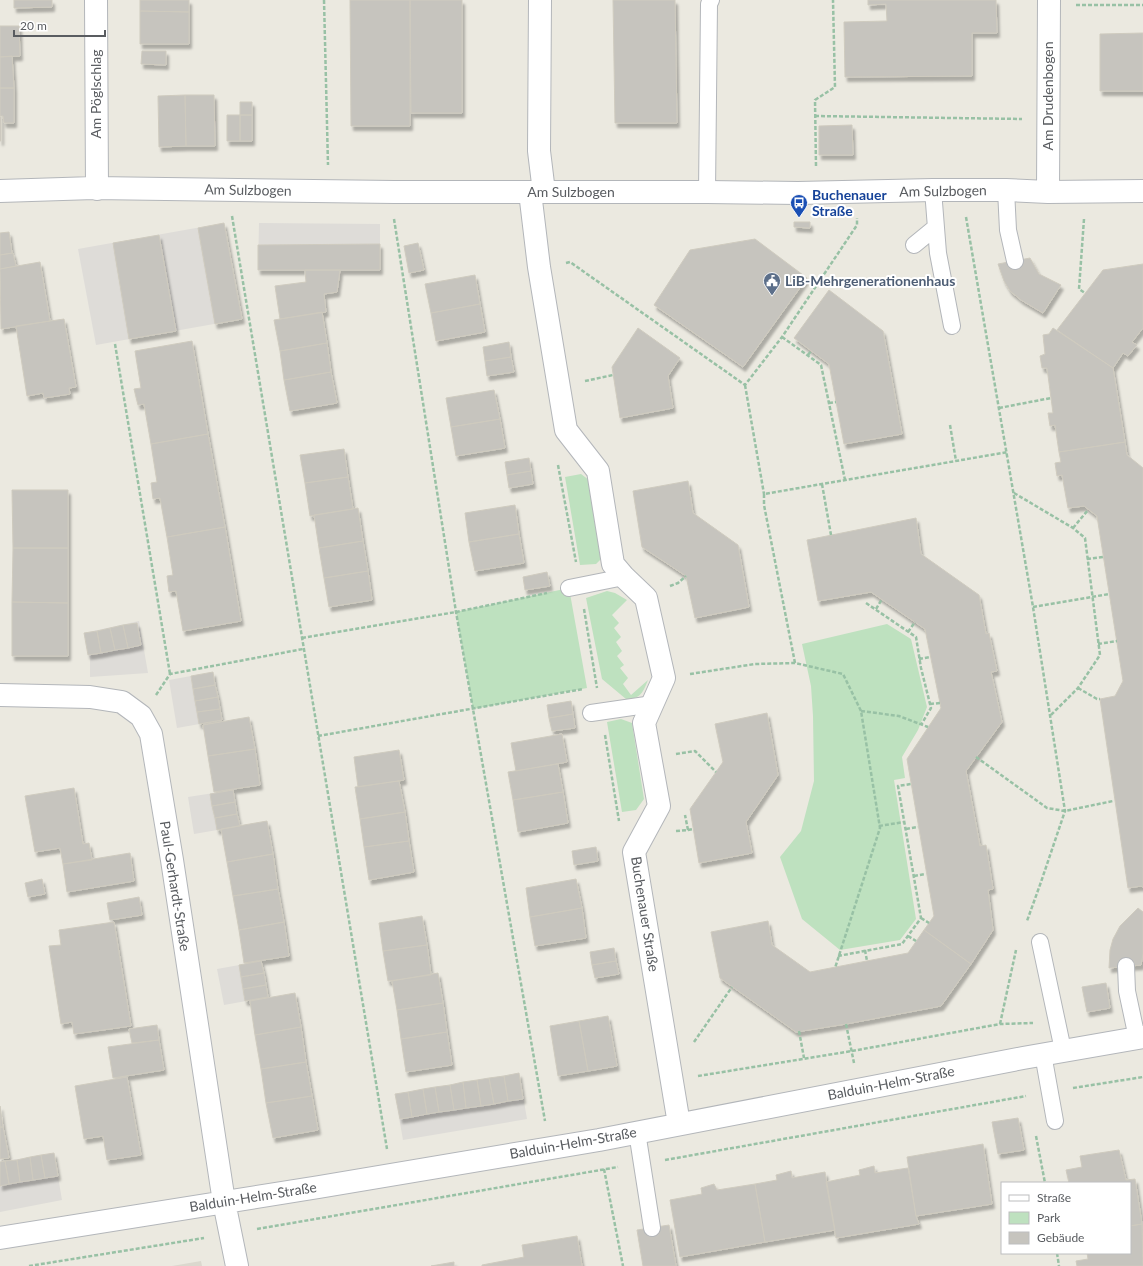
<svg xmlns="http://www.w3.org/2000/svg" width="1143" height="1266" font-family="Lato,sans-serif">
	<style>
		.industrial { fill: #dedcd8 }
		.education { fill: #dbd8ce }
		.green { fill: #bee1bf }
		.building { fill: #c6c4be; stroke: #cfcbbf; filter: url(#shadow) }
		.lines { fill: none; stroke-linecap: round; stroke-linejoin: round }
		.service-casing { stroke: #b3b6ba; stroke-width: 18 }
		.minor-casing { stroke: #b3b6ba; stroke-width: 24 }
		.path { stroke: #98c1a5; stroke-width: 2.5; stroke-dasharray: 4 2; stroke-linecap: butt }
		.service { stroke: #fff; stroke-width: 16 }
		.minor { stroke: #fff; stroke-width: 22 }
		.labels { text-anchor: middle; stroke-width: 4; stroke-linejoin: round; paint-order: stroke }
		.street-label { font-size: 14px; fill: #595c60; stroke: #fff }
		.transit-label { font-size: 14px; font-weight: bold; fill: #164399; stroke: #fff; text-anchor: start }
		.service-label { font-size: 14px; font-weight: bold; fill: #4e5e75; stroke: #fff; text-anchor: start }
	</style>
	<defs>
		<filter id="shadow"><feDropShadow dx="2.5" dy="4.5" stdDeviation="1" flood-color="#0004"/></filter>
	</defs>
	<rect width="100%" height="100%" fill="#ebe9e0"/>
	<path class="industrial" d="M224,223L242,319L96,345L78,249Z
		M259,223L380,224V270H258Z
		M139,621L148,673L90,677V659L84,633Z
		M213,672L222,720L177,728L169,680Z
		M233,790L240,826L194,834L188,797Z
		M261,961L268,997L224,1005L217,969Z
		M519,1073L527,1119L403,1140L395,1094Z
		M54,1153L62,1200L0,1212V1162Z"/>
	<path class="education" d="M201,1261L202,1266H172Z"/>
	<path class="green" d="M581,474L589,480L602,558L596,564L580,565L565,477Z
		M569,588L587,688L473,709L456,612Z
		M607,591L615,593L627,600L612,615L619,623L614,628L621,637L616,642L622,651L617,656L624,665L620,668L628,678L623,684L631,695L648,680C643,692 641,699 626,699L602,679L586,598Z
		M887,624L911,639L927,707L918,730L902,757L905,778L894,780L916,919L900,940L840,950L802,919L780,857L801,831L814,781L813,716L811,686L802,644Z
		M621,719L632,723L644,799L636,810L622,812L607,722Z"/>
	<path class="building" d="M14,0H52V7L14,8Z
		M140,0H189V12L140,11Z
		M350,0H410V126H351Z
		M410,0H462V113H411Z
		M613,0H675L677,123H615Z
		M868,0H996L997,33H972V76L845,77L844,22L887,21L886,4L868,5Z
		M140,11L189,12V44H140Z
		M0,26H19L20,56L0,57Z
		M1143,33V91H1100V34Z
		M142,51H166V65L141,64Z
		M12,56L14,88H0V57Z
		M0,88H14V123H4L3,116H0Z
		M185,95L186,146L159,147L158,96Z
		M185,95H214L215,146H186Z
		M240,102H252V115H240Z
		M227,115H240V141H227Z
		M240,115H252V141H240Z
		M0,117H1V141H0Z
		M852,125L853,155H819V126Z
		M794,222H810V228L794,227Z
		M224,223L242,319L215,324L198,228Z
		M9,232L12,253L0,255V233Z
		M159,235L176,331L129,339L113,243Z
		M755,239L807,278L743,367L654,305L690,250Z
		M418,243L424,270L409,273L404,246Z
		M380,244V270H258V245Z
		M13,253L16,266L0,269V255Z
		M1030,258L1039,274L1061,285L1043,313L1021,300L1010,291L1004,281L998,264Z
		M40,262L50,321L1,329L0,269Z
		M1143,264V328L1132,342L1137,345L1128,356L1123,353L1113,368L1057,330L1103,270Z
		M305,270H340L337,292L324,294L326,312L280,319L275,286L306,282Z
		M475,275L480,304L431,313L425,284Z
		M829,290L883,331L902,434L844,444L829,364L794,338Z
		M480,304L485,332L436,341L431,313Z
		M322,312L327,343L280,351L274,320Z
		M64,319L76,387L69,388L70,394L44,398L43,393L27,396L16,326Z
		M638,328L680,358L668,376L673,408L620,418L612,367Z
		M1053,328L1113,368L1125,442L1059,452L1055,425L1050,426L1048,413H1053L1047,368H1042L1040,356L1045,354L1043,335L1049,334Z
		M192,341L208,434L151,444L144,404L138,405L134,389L141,388L135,351Z
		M509,342L511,357L485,361L483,347Z
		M327,343L331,372L284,380L280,351Z
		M511,357L514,372L487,376L485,361Z
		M331,372L337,403L290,411L284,380Z
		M494,390L500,419L451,427L446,398Z
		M500,419L505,448L456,456L451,427Z
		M208,434L225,527L167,537L160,498L153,499L151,483L157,482L151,444Z
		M1125,442L1127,455L1143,468V887L1141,886L1128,888L1100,699L1115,696L1123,681L1097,516L1084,506L1068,508L1062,475L1057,476L1055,463L1061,462L1059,452Z
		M344,449L348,477L305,483L300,455Z
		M529,458L531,471L507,475L505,462Z
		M531,471L533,484L509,488L507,475Z
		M348,477L353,509L310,516L305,483Z
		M688,481L693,513L738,545L749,607L695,618L686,576L642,547L633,491Z
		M12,490H68V548H13Z
		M515,505L519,534L469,542L465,513Z
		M358,508L363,541L319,548L314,515Z
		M916,518L921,554L979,595L986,634L989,633L997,671L991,672L1002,722L966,771L980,846L986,845L993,889L988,890L993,930L971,964L924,930L934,916L907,759L941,708L925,629L871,592L818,601L807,540Z
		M225,527L241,621L183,631L176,591L169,592L167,576L173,575L167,537Z
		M519,534L524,563L475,571L469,542Z
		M363,541L368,571L324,578L319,548Z
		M13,548H68V603L12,602Z
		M368,571L372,600L329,607L324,578Z
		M547,572L550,586L525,590L523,577Z
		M12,602L68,603V656H12Z
		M137,623L141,645L128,648L123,625Z
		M123,625L128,648L115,650L110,628Z
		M110,628L115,650L101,653L97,631Z
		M97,631L101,653L88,655L84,633Z
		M213,672L215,685L193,689L191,676Z
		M215,685L218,697L195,701L193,689Z
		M218,697L220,709L197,712L195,701Z
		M571,701L573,714L549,718L547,705Z
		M220,709L222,720L199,724L197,712Z
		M767,713L778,775L746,822L752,853L699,863L690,809L723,762L715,724Z
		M573,714L575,728L552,731L549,718Z
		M249,717L255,749L208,756L203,725Z
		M562,734L567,762L516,771L511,743Z
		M255,749L260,785L214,792L208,756Z
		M399,750L404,780L358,787L354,757Z
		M558,764L563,792L513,800L508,772Z
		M399,781L405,812L360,819L355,787Z
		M74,788L83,844L89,843L92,860L63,864L60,848L35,852L25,796Z
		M233,790L235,802L212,806L210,794Z
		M563,792L568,823L518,832L513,800Z
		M235,802L237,814L215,818L212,806Z
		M405,812L409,841L364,847L360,819Z
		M237,814L240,826L217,830L215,818Z
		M267,821L273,854L227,862L221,829Z
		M409,841L414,872L369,880L364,847Z
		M596,847L598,861L574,865L572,851Z
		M130,853L134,881L67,892L63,864Z
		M273,854L278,889L233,896L227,862Z
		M42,879L45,894L28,897L25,883Z
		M576,879L582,908L530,917L526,888Z
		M278,889L284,922L239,930L233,896Z
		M139,897L142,915L110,920L107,903Z
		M582,908L586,938L535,946L530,917Z
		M1138,908L1143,912V954L1141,965L1109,968L1110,950L1113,939L1120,926Z
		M422,916L427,945L383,951L379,923Z
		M768,921L772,945L810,972L908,953L924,930L971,964L941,1006L846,1024L796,1032L720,978L711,932Z
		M114,922L131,1026L74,1034L72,1022L61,1024L49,946L61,945L59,930Z
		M284,922L289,956L244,963L239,930Z
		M427,945L431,975L388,981L383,951Z
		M614,948L616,961L592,965L590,952Z
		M261,961L264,973L241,977L239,965Z
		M616,961L619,974L595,978L592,965Z
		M264,973L266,985L243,989L241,977Z
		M438,973L443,1003L397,1010L392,981Z
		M1106,983L1110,1008L1087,1012L1082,987Z
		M266,985L268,997L245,1001L243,989Z
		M295,993L301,1027L255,1035L250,1001Z
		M443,1003L447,1032L401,1039L397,1010Z
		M608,1016L617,1066L588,1071L579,1021Z
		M579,1021L588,1071L558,1076L550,1026Z
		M157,1025L159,1040L132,1043L129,1029Z
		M301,1027L306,1062L261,1069L255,1035Z
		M447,1032L452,1065L406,1072L401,1039Z
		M159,1040L164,1070L113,1078L108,1047Z
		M306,1062L312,1096L266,1103L261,1069Z
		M519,1073L523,1099L508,1101L504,1076Z
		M504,1076L508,1101L494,1104L489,1078Z
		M127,1077L141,1155L107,1160L103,1136L84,1139L75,1086Z
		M489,1078L494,1104L481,1106L477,1080Z
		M477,1080L481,1106L466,1108L463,1082Z
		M463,1082L466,1108L454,1110L450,1085Z
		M450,1085L454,1110L439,1112L435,1087Z
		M435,1087L439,1112L427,1114L423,1089Z
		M423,1089L427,1114L412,1117L408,1092Z
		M408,1092L412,1117L400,1119L395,1094Z
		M312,1096L318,1130L273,1138L266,1103Z
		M0,1106L3,1127H0Z
		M1018,1118L1024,1150L998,1154L992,1122Z
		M0,1127H3L9,1158L0,1159Z
		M983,1144L992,1204L916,1216L907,1157Z
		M1119,1150L1126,1180L1135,1179L1142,1224L1130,1226V1183H1069L1066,1170L1082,1167L1080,1156Z
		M54,1153L58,1176L45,1178L41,1155Z
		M41,1155L45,1178L33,1180L30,1157Z
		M30,1157L33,1180L20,1182L17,1160Z
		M17,1160L20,1182L9,1184L5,1161Z
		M5,1161L9,1184L0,1186V1162Z
		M874,1166L875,1173L908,1168L916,1216L919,1224L836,1238L826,1182L860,1175L859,1170Z
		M791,1171L792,1178L825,1172L835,1230L765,1242L755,1184L777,1180L776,1175Z
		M714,1184L717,1190L755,1184L765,1242L680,1257L670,1200L702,1194L701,1188Z
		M1142,1224L1143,1266H1077L1076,1261L1088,1259L1087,1253H1130V1226Z
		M669,1225L676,1266H643L637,1230Z
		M577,1236L582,1266H482V1265L524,1257L522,1245Z
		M454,1262V1266H431Z"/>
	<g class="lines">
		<defs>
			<path id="service" d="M933,190L938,253L952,326
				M1006,190L1008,230L1015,261
				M707,192L709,4L711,0
				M914,245L936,227
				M569,588L624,577
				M591,713L653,704
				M1040,942L1063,1050
				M1126,966L1127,991L1137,1038
				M1043,1054L1055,1121
				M637,1132L652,1228"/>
			<path id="minor" d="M96,0L97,189
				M540,0L539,151L544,192
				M0,191L94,188L394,192H707L798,193L933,190H1006L1048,192L1143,191
				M530,192L539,267L566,430L598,471L613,564L624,577L646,598L664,678L644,723L659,806L634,852L679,1124
				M1048,192L1049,0
				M0,695L90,697L122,702L141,716L151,734L172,860L224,1202L237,1266
				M0,1238L319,1187L599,1140L1023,1058L1143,1037"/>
		</defs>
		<use href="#service" class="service-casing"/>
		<use href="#minor" class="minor-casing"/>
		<path class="path" d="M324,0L328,165
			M1076,5H1143
			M815,116L1022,119
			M816,166L815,100L835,87L833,0
			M232,216L387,1149
			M966,217L1033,607L1065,811L1041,882L1027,921
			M394,219L456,612L545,1121
			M1084,219L1079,289L1085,293
			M566,263L570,262L745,385L782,337L857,225V218
			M782,337L821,365L845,480
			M115,344L170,674
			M808,355L811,351
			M585,381L613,375
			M745,385L764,494
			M829,403L836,402
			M999,408L1051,398
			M950,425L956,461
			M558,465L576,562
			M822,484L831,535
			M1014,493L1073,528L1085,538L1100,655L1078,688L1051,715
			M1073,528L1088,510
			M1087,559L1103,557
			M670,586L678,583L686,576
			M866,603L916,637L921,668L931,708L921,725
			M1033,607L1109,594
			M584,609L597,688
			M876,609L882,599
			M908,632L915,622
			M302,638L456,612L547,593
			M1098,644L1117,641
			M919,659L930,657
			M795,663L764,505V494L1008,452
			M690,674L755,664L795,663L843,674L861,711L880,828L835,968
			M1078,688L1097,699H1100
			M156,695L170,674L303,649
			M930,704L940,703
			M861,711L899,716L928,727
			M605,735L619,821
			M318,736L583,689
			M676,754L695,751L716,772
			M976,757L1047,808L1065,811L1113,801
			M879,826L904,822
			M906,829L918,827
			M688,830L693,829
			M676,831L688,830L685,815
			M914,876L925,874
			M921,918L929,923
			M908,936L916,941
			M865,950L867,961
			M838,956L902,944L921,918L898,786L911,784
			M846,1024L854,1063
			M1000,1024L1016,950
			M799,1031L804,1058
			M694,1042L732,987
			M698,1076L852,1051L1000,1024L1033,1023
			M1073,1088L1143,1077
			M1036,1136L1045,1183
			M665,1160L1026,1096
			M604,1169L623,1266
			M257,1229L618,1167
			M1057,1253L1059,1266
			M29,1266L204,1238"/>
		<use href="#service" class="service"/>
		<use href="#minor" class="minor"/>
	</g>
	<defs>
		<symbol id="bus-pin" viewBox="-11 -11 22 30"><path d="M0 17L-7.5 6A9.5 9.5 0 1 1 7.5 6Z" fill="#1a4fb4" stroke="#fff"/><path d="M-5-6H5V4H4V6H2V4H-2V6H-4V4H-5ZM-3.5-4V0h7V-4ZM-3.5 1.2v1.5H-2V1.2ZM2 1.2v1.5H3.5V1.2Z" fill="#fff"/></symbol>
		<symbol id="civic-pin" viewBox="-11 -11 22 30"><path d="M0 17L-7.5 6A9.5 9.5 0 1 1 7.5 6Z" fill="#5c6f8a" stroke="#fff"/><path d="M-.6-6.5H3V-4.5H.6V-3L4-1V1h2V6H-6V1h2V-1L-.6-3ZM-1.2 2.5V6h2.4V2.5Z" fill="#fff"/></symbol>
	</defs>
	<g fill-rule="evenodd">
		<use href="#bus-pin" x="789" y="193" width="20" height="27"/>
		<use href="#civic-pin" x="762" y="271" width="20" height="27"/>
	</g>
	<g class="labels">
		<g class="street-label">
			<text transform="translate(96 94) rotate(-90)" y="5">Am Pöglschlag</text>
			<text transform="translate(1048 96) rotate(-90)" y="5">Am Drudenbogen</text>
			<text transform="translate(248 190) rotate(1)" y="5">Am Sulzbogen</text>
			<text transform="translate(943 191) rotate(-1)" y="5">Am Sulzbogen</text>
			<text x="571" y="197">Am Sulzbogen</text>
			<text transform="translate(175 886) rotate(81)" y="5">Paul-Gerhardt-Straße</text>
			<text transform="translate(645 914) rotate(81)" y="5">Buchenauer Straße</text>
			<text transform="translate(891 1083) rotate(-11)" y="5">Balduin-Helm-Straße</text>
			<text transform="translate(573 1143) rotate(-10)" y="5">Balduin-Helm-Straße</text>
			<text transform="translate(253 1197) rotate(-9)" y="5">Balduin-Helm-Straße</text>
		</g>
		<g class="transit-label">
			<text x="812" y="200">Buchenauer<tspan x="812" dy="16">Straße</tspan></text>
		</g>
		<g class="service-label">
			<text x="785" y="286">LiB-Mehrgenerationenhaus</text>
		</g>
	</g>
	<rect x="1001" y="1182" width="130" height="72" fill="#ffffff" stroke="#bdbebf"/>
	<rect x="1009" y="1195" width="20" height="6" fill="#ffffff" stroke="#bdbebf"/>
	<text x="1037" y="1202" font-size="12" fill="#595c60">Straße</text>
	<rect x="1009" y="1212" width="20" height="12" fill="#bee1bf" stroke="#bdbebf"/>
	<text x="1037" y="1222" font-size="12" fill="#595c60">Park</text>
	<rect x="1009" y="1232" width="20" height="12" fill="#c6c4be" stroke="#bdbebf"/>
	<text x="1037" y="1242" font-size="12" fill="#595c60">Gebäude</text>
	<path d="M14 30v6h91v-6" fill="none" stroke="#595c60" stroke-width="2"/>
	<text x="20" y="30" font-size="12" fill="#595c60" stroke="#ffffff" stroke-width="3" paint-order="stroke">20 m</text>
</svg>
